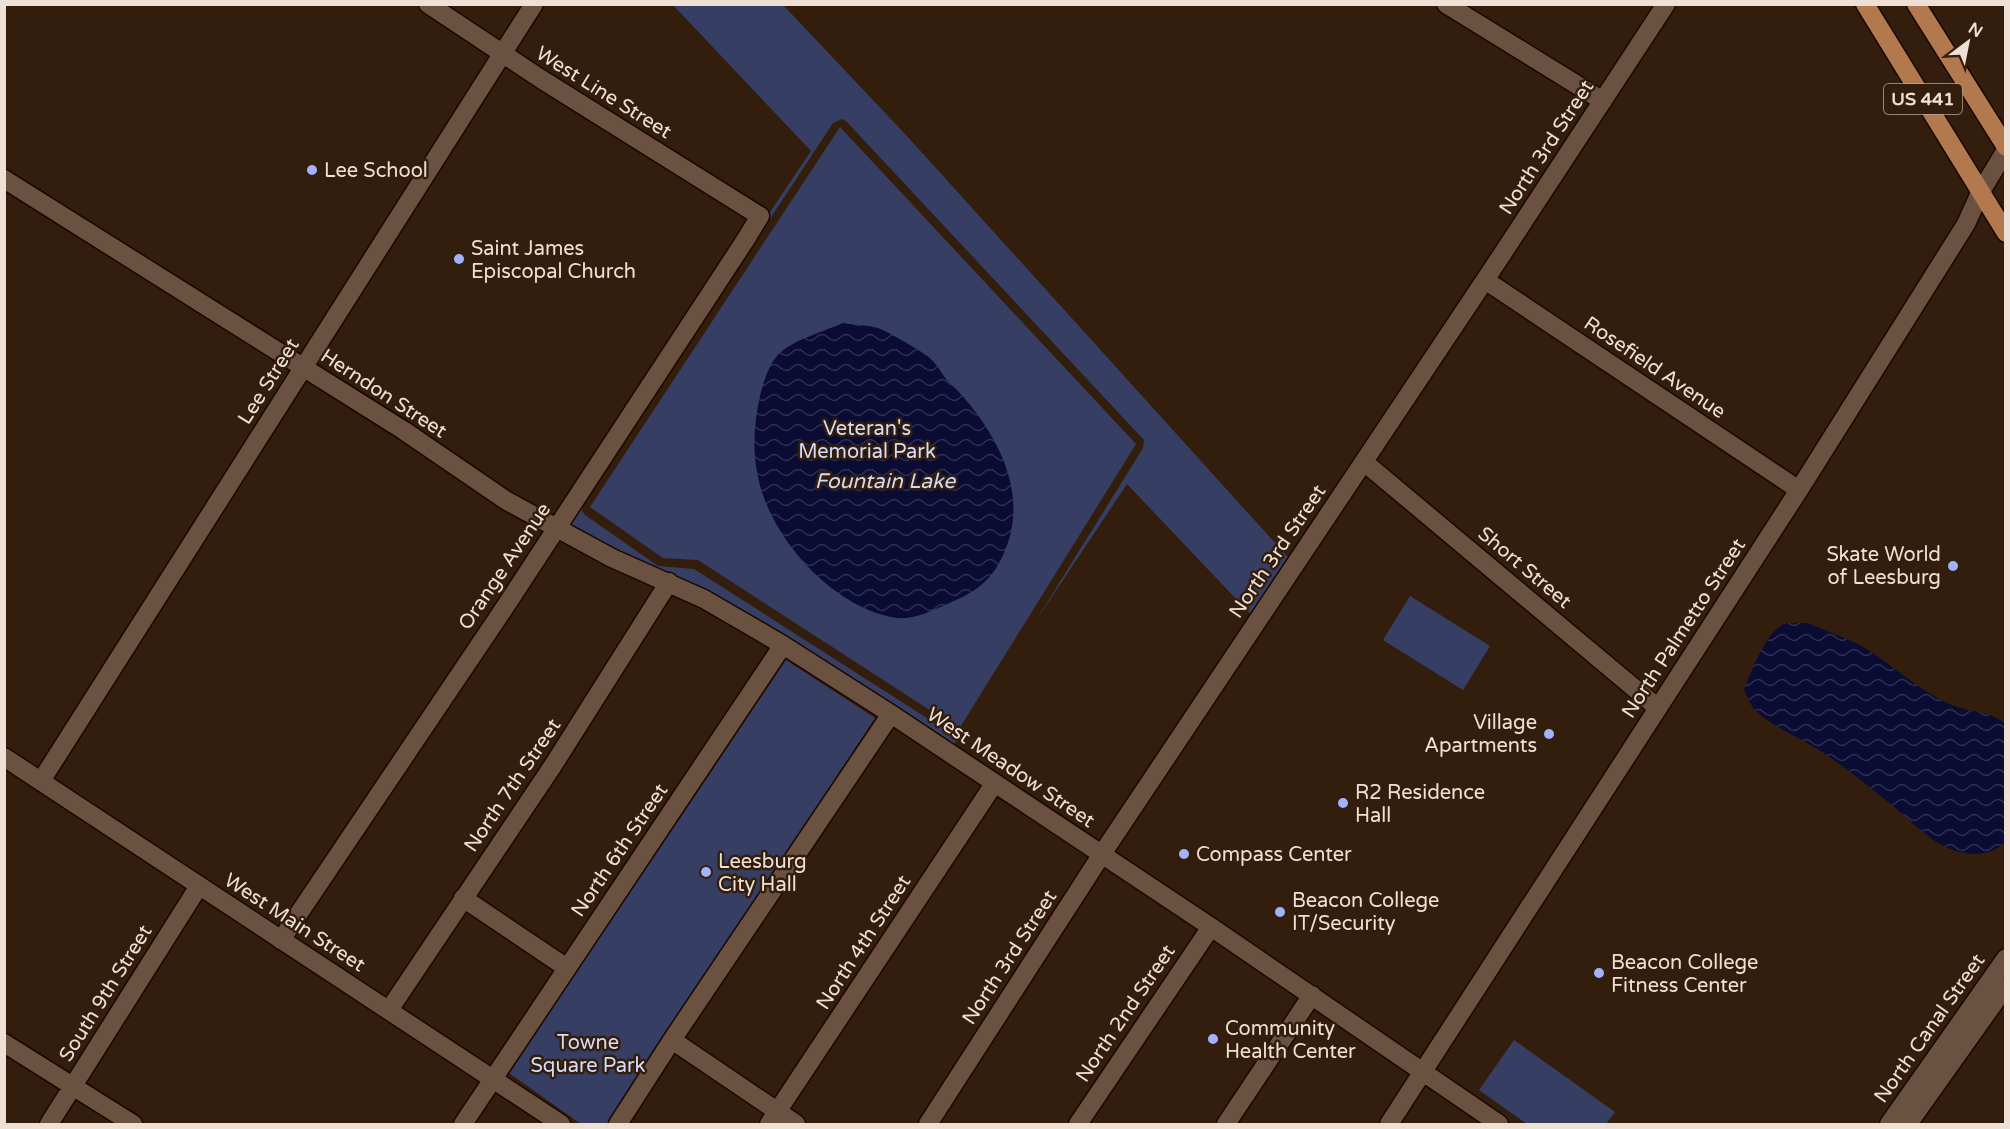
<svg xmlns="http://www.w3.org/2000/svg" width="2010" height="1129" font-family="'Varela Round',sans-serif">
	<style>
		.park { fill: #363f63 }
		.water { fill: url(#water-waves) }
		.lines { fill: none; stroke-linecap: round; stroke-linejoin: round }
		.street-casing { stroke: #1a0700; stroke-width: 21 }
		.secondary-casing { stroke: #1a0700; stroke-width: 21 }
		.primary-casing { stroke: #1a0700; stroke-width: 21 }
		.street { stroke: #6b5240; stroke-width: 18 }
		.secondary { stroke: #6b5240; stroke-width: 18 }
		.primary { stroke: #b2784e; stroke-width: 18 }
		.poi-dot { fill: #a1b3fd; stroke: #331e0d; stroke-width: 2 }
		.labels { text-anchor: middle; stroke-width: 5; stroke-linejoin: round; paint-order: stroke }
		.shield { fill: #331e0d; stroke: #b7a69a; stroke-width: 1.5 }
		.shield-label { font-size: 18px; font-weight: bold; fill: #efe0d6 }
		.street-label { font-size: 20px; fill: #efe0d6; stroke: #331e0d }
		.poi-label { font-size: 20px; fill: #efe0d6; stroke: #331e0d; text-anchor: start }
		.park-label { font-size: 20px; fill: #d4dcfa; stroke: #331e0d }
		.water-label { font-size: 21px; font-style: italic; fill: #d0d9f6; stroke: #331e0d }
	</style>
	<defs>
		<pattern id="water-waves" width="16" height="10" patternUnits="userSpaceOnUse" patternTransform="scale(1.5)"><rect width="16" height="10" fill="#0a0c33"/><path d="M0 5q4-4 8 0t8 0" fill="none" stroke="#2e2f50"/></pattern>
	</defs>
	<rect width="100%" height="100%" fill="#331e0d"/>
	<path class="park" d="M673,5H783L906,135L1295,565L1258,622L1127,484L1035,622L1143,448L1144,440L846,121L842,119L833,123L583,503L582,511L585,515L658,566L694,569L958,738L949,752L691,589L663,592L559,526L811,151Z
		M840,127L1136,444L959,729L698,560L663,558L590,507Z
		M1410,596L1490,646L1463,690L1383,640Z
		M786,660L875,718L607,1124H581L509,1073Z
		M1514,1040L1615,1112L1606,1124H1527L1479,1090Z"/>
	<path class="water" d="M843,323C855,325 872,325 883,330C893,335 926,353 933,361C938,366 942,374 946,379C952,386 960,392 965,399C1005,446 1032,506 998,565C985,587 968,595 945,605C932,611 912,620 897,618C834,609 770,538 758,477C752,451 754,422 760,396C764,381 769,362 781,352C796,339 825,331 843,323Z
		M1808,623C1827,632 1850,638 1868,650C1897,668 1925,696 1958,707C1974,713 1992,711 2005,724V841C1996,854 1976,856 1960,852C1935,846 1919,828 1900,812C1877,793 1853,773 1828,756C1804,739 1776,730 1755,710C1750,705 1747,696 1744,690C1750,674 1766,631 1784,624C1790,622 1801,624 1808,623Z"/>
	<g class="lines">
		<defs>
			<path id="street" d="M1446,4L1603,101
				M4,179L403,430L507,501L612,558L704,599L783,645L891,714L1211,927L1499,1124
				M1485,280L1799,490
				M1364,462L1658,708
				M463,898L567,968
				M281,940L507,604L746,239L760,216L541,79L428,4
				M389,1010L552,767L669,582
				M672,1040L796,1124
				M4,1043L133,1124
				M49,1124L199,886
				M463,1124L783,645
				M618,1124L672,1040L891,714
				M769,1124L994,784
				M928,1124L1102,854L1501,256L1666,4
				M1078,1124L1211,927
				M1226,1124L1312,995
				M1389,1124L1799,490L1966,224L1980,193L2006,150"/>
			<path id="secondary" d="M4,757L561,1124
				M41,781L534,4
				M1889,1124L2006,958
				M1908,1124L2006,986"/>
			<path id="primary" d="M1865,4L2006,233
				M1916,4L2006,147"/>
		</defs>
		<use href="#street" class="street-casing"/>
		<use href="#secondary" class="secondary-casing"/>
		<use href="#primary" class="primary-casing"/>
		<use href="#street" class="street"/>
		<use href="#secondary" class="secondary"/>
		<use href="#primary" class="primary"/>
	</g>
	<g class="poi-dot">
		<circle cx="312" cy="170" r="6"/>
		<circle cx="459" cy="259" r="6"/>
		<circle cx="1953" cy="566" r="6"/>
		<circle cx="1549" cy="734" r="6"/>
		<circle cx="1343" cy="803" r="6"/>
		<circle cx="1184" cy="854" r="6"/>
		<circle cx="706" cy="872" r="6"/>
		<circle cx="1280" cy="912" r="6"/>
		<circle cx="1599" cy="973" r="6"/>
		<circle cx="1213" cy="1039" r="6"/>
	</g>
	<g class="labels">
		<rect class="shield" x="1884" y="84" width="78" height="30" rx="4.5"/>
		<g class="shield-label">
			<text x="1923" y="105">US 441</text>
		</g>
		<g class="street-label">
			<text transform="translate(604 92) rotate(32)" y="7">West Line Street</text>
			<text transform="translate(1546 147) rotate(-57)" y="7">North 3rd Street</text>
			<text transform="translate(1655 367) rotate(34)" y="7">Rosefield Avenue</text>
			<text transform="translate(268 381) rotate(-58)" y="7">Lee Street</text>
			<text transform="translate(384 393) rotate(33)" y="7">Herndon Street</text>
			<text transform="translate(1277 551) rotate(-56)" y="7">North 3rd Street</text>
			<text transform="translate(504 566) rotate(-56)" y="7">Orange Avenue</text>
			<text transform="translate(1525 567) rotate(40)" y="7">Short Street</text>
			<text transform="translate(1683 628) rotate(-57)" y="7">North Palmetto Street</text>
			<text transform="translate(1011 767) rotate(34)" y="7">West Meadow Street</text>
			<text transform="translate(512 785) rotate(-56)" y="7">North 7th Street</text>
			<text transform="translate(619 850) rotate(-56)" y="7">North 6th Street</text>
			<text transform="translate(295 922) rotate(33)" y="7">West Main Street</text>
			<text transform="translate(863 942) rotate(-57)" y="7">North 4th Street</text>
			<text transform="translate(1009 957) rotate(-57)" y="7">North 3rd Street</text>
			<text transform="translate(105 993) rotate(-58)" y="7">South 9th Street</text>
			<text transform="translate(1125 1013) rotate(-56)" y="7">North 2nd Street</text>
			<text transform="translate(1929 1028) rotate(-55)" y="7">North Canal Street</text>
		</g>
		<g class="poi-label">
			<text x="324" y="177">Lee School</text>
			<text x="471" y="255">Saint James<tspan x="471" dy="23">Episcopal Church</tspan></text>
			<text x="1941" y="561" text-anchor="end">Skate World<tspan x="1941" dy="23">of Leesburg</tspan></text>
			<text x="1537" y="729" text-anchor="end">Village<tspan x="1537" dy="23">Apartments</tspan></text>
			<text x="1355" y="799">R2 Residence<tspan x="1355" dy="23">Hall</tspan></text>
			<text x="1196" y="861">Compass Center</text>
			<text x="718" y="868">Leesburg<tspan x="718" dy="23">City Hall</tspan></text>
			<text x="1292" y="907">Beacon College<tspan x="1292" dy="23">IT/Security</tspan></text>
			<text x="1611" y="969">Beacon College<tspan x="1611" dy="23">Fitness Center</tspan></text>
			<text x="1225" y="1035">Community<tspan x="1225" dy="23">Health Center</tspan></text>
		</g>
		<g class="park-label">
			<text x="867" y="435">Veteran's<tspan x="867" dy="23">Memorial Park</tspan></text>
			<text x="588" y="1049">Towne<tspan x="588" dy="23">Square Park</tspan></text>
		</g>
		<g class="water-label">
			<text x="885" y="488">Fountain Lake</text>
		</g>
	</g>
	<rect width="2010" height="1129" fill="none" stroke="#efe0d6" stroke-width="12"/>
	<g transform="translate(1968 42) rotate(32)" stroke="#331e0d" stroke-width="4.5" paint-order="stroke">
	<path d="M0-4.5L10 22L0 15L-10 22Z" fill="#efe0d6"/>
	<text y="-9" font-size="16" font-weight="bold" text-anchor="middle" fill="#efe0d6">N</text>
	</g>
</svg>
